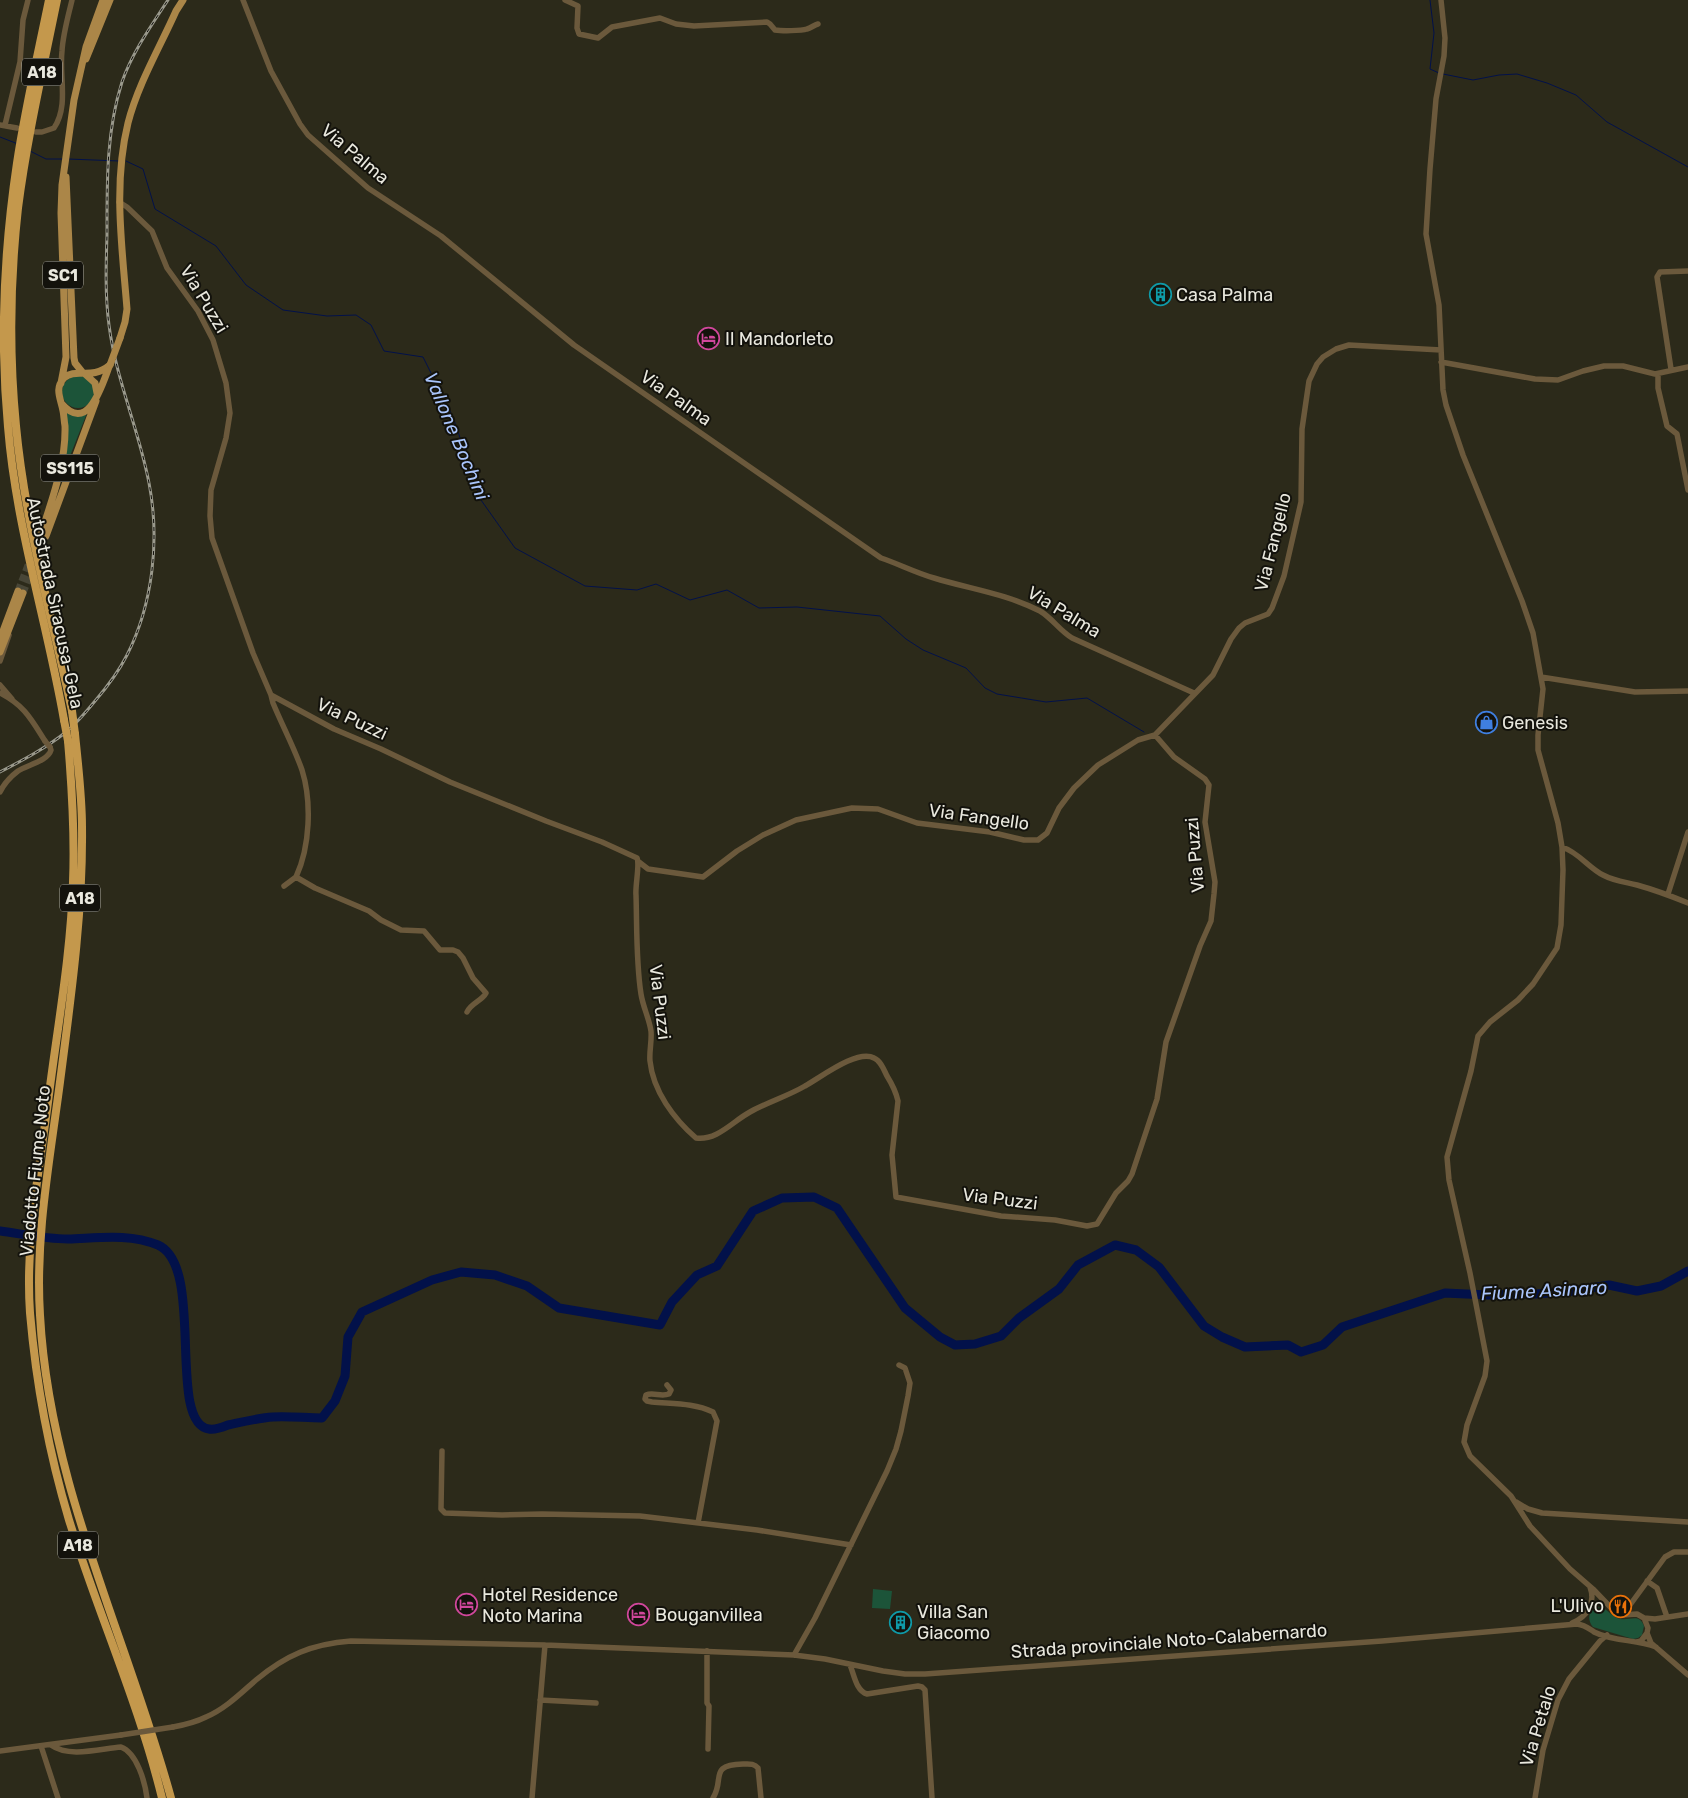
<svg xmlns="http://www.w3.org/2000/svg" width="1688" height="1798" font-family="Rubik,sans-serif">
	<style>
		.green { fill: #1c5439 }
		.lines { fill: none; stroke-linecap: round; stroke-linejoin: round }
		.stream { stroke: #02114a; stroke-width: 1 }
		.river { stroke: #02114a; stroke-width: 9 }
		.major-tunnel { stroke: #484637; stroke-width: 7; stroke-dasharray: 7 3.5; stroke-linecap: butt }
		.minor { stroke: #6b593c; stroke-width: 5.5 }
		.major { stroke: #ab8648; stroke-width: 7 }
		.highway { stroke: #c4984c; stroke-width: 8 }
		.rail-casing { stroke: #9a998c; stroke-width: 3 }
		.rail { stroke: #13120c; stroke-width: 1; stroke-dasharray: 4; stroke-linecap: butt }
		.minor-bridge { stroke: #6b593c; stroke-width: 5.5 }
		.major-bridge { stroke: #ab8648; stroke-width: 7 }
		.highway-bridge { stroke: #c4984c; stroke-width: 8 }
		.labels { text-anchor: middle; stroke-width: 4; stroke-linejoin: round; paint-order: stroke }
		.shield { fill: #13120c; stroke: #a9a89f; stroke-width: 1 }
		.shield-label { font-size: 16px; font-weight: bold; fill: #e9e8de }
		.street-label { font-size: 18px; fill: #e9e8de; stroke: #13120c }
		.poi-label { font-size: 18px; fill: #e9e8de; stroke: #13120c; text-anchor: start }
		.water-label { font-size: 19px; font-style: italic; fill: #a9c4fb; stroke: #13120c }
	</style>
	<rect width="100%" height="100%" fill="#2c2a1a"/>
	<path class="green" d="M62 392a16 16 0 1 1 32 0a16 16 0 1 1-32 0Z
		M66,412L87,413L68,461L66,459Z
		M873,1589L892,1591L890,1609L872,1608Z
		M1599,1607C1608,1608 1611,1617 1620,1619C1630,1621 1639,1613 1644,1626L1642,1635L1638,1638L1633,1639L1593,1627C1586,1619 1589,1609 1599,1607Z"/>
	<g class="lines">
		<path class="stream" d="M1430,0L1434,33L1430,69L1439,73
			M1443,74L1473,80L1499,75L1517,74L1547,83L1576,95L1607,122L1688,167
			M0,137L18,144
			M30,151L46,159H62
			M68,159L119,161
			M126,161L143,169L155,209L216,246L246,285L283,310L327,316L356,315L371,325L384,351L423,357L453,417L481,500L515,548L585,586L637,590L656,584L690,600L727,590L759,608L797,607L880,616L906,639L923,650L966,668L985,688L997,694L1046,702L1087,698L1144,732"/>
		<path class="river" d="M0,1231C22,1234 46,1239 68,1239C98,1238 129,1233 158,1245C206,1266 166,1423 209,1429C215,1430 223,1427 228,1425C242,1422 258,1418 273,1417C289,1416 306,1418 322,1418L335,1401L345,1376L348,1337L362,1312L432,1280L461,1272L495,1275L527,1286L559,1308L660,1325L672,1302L697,1275L717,1266L753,1211L782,1198L814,1197L837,1208L905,1308L940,1337L955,1345L975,1344L1001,1336L1019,1318L1059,1289L1078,1265L1115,1245L1136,1250L1159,1267L1204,1326L1222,1337L1245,1347L1288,1345L1301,1352L1323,1345L1342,1327L1445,1293L1488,1295L1534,1294L1567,1292L1609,1285L1637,1291L1661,1286L1688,1271"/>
		<path class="major-tunnel" d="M37,558L46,536
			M18,591L30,560
			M23,593L32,570"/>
		<path class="minor" d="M243,0L271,71L300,124L308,135L368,188L441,236L574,345L881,558C899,564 916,573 934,578C970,589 1007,594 1040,611C1052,618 1059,630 1072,638L1194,693
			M565,0L578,6L577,28L579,34L598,38L612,27L660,18L676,24L694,26L767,22L770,24L775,30C781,31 801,31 807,29C811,28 814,25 818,24
			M1441,0L1445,38L1444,56L1436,99L1430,169L1426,234L1439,305L1443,390L1446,405L1463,455L1522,601L1533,633L1543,689L1538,735V750L1558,823L1562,847L1563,870L1561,925L1557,948L1533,984L1518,1000L1490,1022L1478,1036L1471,1071L1447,1157L1449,1180L1470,1273L1487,1361L1485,1376L1467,1425L1464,1442L1470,1456L1511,1496L1530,1526L1570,1569L1593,1589L1616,1613L1622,1615L1637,1614L1644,1618L1648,1628L1647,1633L1641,1641L1637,1642
			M0,125L17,128
			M5,125L20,62L23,20L28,0
			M36,132H42L54,128C69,106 59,76 62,51C63,34 68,17 72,0
			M119,202L127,207L152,231L167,268L198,311L213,340L226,383L230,413L226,438L211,490L210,516L212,538L253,653L271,695L334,729L381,749L450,782L546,821L602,842L637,858C640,864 635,886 636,895C637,928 636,962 641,994C643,1007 649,1018 651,1031C652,1041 649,1052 650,1061C653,1091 674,1119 696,1138C717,1141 733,1121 750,1112C768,1102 788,1096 805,1086C820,1078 857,1049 874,1058C881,1061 884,1070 887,1076C892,1084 896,1092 898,1101L892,1155L896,1197L1001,1216L1055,1220L1087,1226L1097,1224L1116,1193L1128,1181L1132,1174L1157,1099L1166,1042L1200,946L1211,921L1214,894L1215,882L1205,822L1209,785L1205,779L1174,757L1155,735
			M1441,362L1535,379L1558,380L1583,371L1604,366H1623L1655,374L1688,367
			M1671,369L1657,277L1660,272L1688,271
			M1658,374V388L1667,426L1677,434L1688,490
			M0,661L9,635
			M1541,677L1635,692L1688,691
			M0,685L12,699
			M0,693C25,706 31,719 45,741
			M271,695L273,703C282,725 294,747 302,770C312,802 310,847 296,877L315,888L369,911L381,920L401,930L424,931L440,950H453L458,952L463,958L473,978L486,993C482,1001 471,1003 467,1012
			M0,792C4,784 10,777 18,771C27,765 48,761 51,750L50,747
			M1562,847C1578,852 1589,868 1603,875C1614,881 1625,882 1637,885C1655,890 1671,896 1688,903
			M639,862L648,869L703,877L737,851L763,835L796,820L852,808L878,809L917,823L990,832L1024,840H1038L1047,833L1059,808L1074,788L1098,765L1138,740L1155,735L1213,675L1231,639L1239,628L1245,623L1268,614L1272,608L1284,576L1301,502L1302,429L1309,381L1317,364L1323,357L1336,349L1349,345L1441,350
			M284,886L296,877
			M1668,894L1688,832
			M667,1385L671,1390L669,1394C661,1397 653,1392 646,1395L645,1399L647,1401L652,1402C673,1404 694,1403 713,1412L717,1421L698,1523
			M442,1451L441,1509L445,1513L502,1515L542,1514L640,1516L757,1530L851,1545
			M1516,1502L1528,1509L1542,1513L1688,1522
			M1647,1581L1657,1588L1667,1617
			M1620,1615L1627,1609L1665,1557L1674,1552H1688
			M1644,1618L1655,1619L1688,1614
			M1572,1623C1587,1617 1596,1603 1590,1587
			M1647,1633L1651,1643L1688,1675
			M707,1651V1703L709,1706L708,1749
			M794,1655L815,1618L887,1471L896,1449L901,1431L908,1396L910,1383L905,1368L899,1365
			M850,1665C854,1674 856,1691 867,1694L918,1686L922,1687L925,1690L932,1798
			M540,1700L596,1703
			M173,1727C184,1725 196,1722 206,1717C225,1709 241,1693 256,1680C286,1655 312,1644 351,1641L545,1645L794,1655L825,1659L883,1671L905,1674H925L1382,1641L1577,1624C1585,1625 1588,1628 1594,1632C1614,1642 1636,1639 1656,1647
			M51,1745C69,1758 99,1749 121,1747C137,1753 145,1782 147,1798
			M41,1746L58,1798
			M0,1751L121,1735
			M532,1798L545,1645
			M713,1798C725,1779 708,1765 743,1764C749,1764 754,1763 758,1768L761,1798
			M1535,1798L1543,1750L1558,1700L1569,1679L1600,1641L1607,1635"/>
		<path class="major" d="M86,59L110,0
			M66,177L74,358L75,363L83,373
			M120,338L125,322L127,309C122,246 113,184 128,123C138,84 160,47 176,11L183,0
			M85,374L95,383L97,393
			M61,383L66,357L61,213L62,185L74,100L86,47L103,0
			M62,404C88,434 102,385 109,367
			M41,534C52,499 66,463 65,426C64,421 64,415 63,411C61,399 54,389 64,378C76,367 91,381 110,365
			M46,536L96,401
			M0,639L18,591
			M0,652L23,593"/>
		<path class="highway" d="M49,0C38,54 25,109 17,163C4,250 0,339 8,427C16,527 47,622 64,720
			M57,0C43,69 27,138 18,208C10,280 9,354 16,426C25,523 52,617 72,711
			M75,734C78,765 82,796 82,827C83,912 71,997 60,1082C50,1159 35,1237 40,1315C49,1485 127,1637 171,1798
			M68,741C72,788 75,834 73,882C71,955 57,1029 48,1102C39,1172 25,1243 30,1313C36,1383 49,1453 69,1520C98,1613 139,1704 162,1798"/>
		<defs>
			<path id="rail" d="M0,772C23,760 46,748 66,732C77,723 86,712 95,701C107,687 119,671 127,655C153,604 160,539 149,483C139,430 116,380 109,325C105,296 106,265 107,235C107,184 106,132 122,82C132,53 151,26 168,0"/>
		</defs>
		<use href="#rail" class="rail-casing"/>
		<use href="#rail" class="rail"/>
		<path class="minor-bridge" d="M45,741L50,747
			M121,1735L173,1727"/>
		<path class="major-bridge" d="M110,365L120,338"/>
		<path class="highway-bridge" d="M72,711L75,734
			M64,720L68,741"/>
	</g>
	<defs>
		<symbol id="building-ring" viewBox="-11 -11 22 22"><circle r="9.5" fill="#13120c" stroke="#0f9aa8" stroke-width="1.5"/><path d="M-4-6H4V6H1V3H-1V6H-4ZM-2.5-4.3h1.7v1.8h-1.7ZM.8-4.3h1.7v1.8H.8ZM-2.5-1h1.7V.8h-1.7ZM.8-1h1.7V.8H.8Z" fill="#0f9aa8"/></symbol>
		<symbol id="hotel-ring" viewBox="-11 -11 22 22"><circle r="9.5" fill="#13120c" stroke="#d1479c" stroke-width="1.5"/><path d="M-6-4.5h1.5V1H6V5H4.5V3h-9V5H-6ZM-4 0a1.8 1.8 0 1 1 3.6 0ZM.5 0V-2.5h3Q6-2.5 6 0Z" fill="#d1479c"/></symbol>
		<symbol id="shop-ring" viewBox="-11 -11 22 22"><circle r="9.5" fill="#13120c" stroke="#3f7fe0" stroke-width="1.5"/><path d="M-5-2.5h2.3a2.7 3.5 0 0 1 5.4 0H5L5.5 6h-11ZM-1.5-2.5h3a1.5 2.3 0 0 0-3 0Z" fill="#3f7fe0"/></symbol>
		<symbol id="restaurant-ring" viewBox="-11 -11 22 22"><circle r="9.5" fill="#13120c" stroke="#e8710a" stroke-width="1.5"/><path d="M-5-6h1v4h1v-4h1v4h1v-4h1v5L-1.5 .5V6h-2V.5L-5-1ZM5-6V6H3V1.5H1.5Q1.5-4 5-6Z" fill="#e8710a"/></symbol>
	</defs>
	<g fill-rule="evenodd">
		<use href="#building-ring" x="1148" y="282" width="25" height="25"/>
		<use href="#hotel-ring" x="696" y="326" width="25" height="25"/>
		<use href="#shop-ring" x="1474" y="710" width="25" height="25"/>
		<use href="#hotel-ring" x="454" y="1592" width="25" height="25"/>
		<use href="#restaurant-ring" x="1608" y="1594" width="25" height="25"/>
		<use href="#hotel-ring" x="626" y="1602" width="25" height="25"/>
		<use href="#building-ring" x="888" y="1610" width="25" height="25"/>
	</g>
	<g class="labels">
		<g class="shield">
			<rect x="22" y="58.5" width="40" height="27" rx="4"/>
			<rect x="43" y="261.5" width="40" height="27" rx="4"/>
			<rect x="41" y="454.5" width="58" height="27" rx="4"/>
			<rect x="60" y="884.5" width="40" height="27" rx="4"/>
			<rect x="58" y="1531.5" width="40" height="27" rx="4"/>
		</g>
		<g class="shield-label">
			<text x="42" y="78">A18</text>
			<text x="63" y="281">SC1</text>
			<text x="70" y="474">SS115</text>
			<text x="80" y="904">A18</text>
			<text x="78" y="1551">A18</text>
		</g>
		<g class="street-label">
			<text transform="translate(355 154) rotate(40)" y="6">Via Palma</text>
			<text transform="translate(204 299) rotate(59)" y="6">Via Puzzi</text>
			<text transform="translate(676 398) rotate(35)" y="6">Via Palma</text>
			<text transform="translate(1273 542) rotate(-76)" y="6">Via Fangello</text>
			<text transform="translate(55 603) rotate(78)" y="6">Autostrada Siracusa-Gela</text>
			<text transform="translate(1064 612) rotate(31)" y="6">Via Palma</text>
			<text transform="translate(352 719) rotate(25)" y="6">Via Puzzi</text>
			<text transform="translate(979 817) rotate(8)" y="6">Via Fangello</text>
			<text transform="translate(1195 855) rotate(-95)" y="6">Via Puzzi</text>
			<text transform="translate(660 1002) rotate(83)" y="6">Via Puzzi</text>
			<text transform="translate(35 1171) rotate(-84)" y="6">Viadotto Fiume Noto</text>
			<text transform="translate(1000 1199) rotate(7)" y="6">Via Puzzi</text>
			<text transform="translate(1169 1641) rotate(-4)" y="6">Strada provinciale Noto-Calabernardo</text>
			<text transform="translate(1538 1726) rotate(-73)" y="6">Via Petalo</text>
		</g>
		<g class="poi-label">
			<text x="1176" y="301">Casa Palma</text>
			<text x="725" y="345">Il Mandorleto</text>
			<text x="1502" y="729">Genesis</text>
			<text x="482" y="1601">Hotel Residence<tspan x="482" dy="21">Noto Marina</tspan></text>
			<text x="1604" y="1612" text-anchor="end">L'Ulivo</text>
			<text x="917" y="1618">Villa San<tspan x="917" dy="21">Giacomo</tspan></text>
			<text x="655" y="1621">Bouganvillea</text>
		</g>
		<g class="water-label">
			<text transform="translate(457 436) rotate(67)" y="7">Vallone Bochini</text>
			<text transform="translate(1544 1290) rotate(-3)" y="7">Fiume Asinaro</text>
		</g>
	</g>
</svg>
